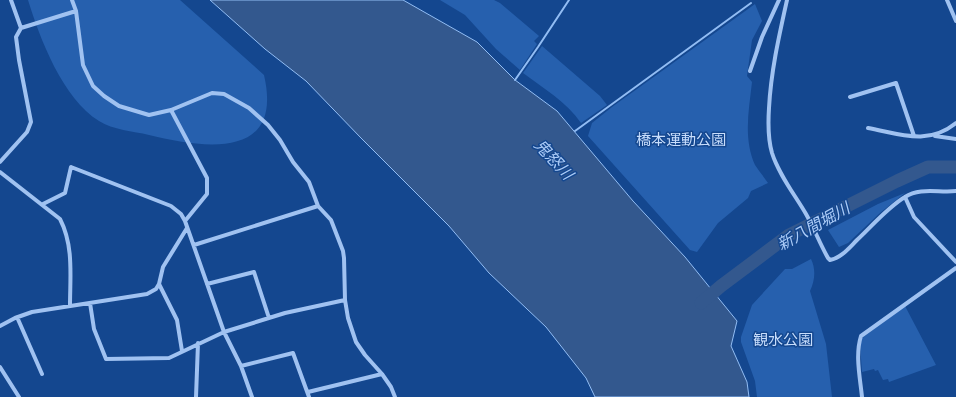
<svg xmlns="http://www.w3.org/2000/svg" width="956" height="397" font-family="Figtree,'Noto Sans JP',sans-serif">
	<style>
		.green { fill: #2660ae }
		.water { fill: #33588e; stroke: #92bdf4 }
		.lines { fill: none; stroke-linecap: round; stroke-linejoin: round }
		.stream { stroke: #92bdf4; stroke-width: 2 }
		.river { stroke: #33588e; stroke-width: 13 }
		.minor { stroke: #a0c2f1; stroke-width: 4 }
		.labels { text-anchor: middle; stroke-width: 3; stroke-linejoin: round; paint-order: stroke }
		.park-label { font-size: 15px; fill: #c7ddfc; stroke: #14478f }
		.water-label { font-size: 16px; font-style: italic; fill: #acccf8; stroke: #14478f }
	</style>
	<rect width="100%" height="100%" fill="#14478f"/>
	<path class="green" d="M28,0H180L264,75C284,161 203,148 149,135C133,131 113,130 99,121C63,99 40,39 28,0Z
		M440,0H494L500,3L539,36L534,41L537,44L520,70L496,49L465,15Z
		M755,4L762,21L752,40L747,76L752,82C749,110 743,138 755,165C759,171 764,177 768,183L751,191L748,198L718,223L697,252L690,250L588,136L592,123L612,107Z
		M542,46L600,96L607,105L581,123C567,102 543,88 523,73Z
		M905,193L880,213L848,243L839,247L828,230L878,204Z
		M811,259C816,269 815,281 810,291L826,344L832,397H757L755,381L741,342V337L752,305L785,269H792Z
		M905,306L936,365L889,382L888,379L883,380L878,370L875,371L874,369L862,372L860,344L862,338Z"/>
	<path class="water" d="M210,0H403L477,42L515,80L557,111L633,201L685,257L737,321L731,346L747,382L749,397H595L586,378L546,327L489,273L449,226L361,138L306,81L265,49Z"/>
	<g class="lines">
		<path class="stream" d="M515,80L538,47L569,0
			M575,131L751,3"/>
		<path class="river" d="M701,303L721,286L789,235L897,181L928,167H956"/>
		<path class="minor" d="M11,0L21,28
			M72,0L76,11
			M787,0C779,36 771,71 769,108C768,123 768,139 772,153C779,175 795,195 806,214C814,228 820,244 828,258L830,260C841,258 849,248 857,240C871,227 888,207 905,197C920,187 939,193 956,191
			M947,0L956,21
			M750,71L762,37L779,0
			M850,97L896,83L914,136
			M171,110L207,178V194L185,221
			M868,128C900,134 928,146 956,123
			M935,136L956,139
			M0,162L27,132L31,122L19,60L16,37L21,28L76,11L83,65L93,86L104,96L119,106L149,115L171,110L212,93L224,94L249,108L268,125L280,140L293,162L309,182L318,206L331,220L343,251L344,258L345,300L348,318L356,342L365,355L382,374L391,387L395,397
			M0,172L60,219C74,246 70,277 70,306
			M905,197L914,217L956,262
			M43,204L65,193L71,167L171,206L181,214L185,221L224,332L241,366L252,397
			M194,245L318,206
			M159,284L177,320L182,351
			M207,284L254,272L269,318
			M90,303L94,329L106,359L169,358L224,332L285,313L345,300
			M17,317L42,374
			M0,326L15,318L32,312L147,294L156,289L159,284L163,267L187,228
			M241,366L293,353L309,397
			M0,367L19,397
			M308,392L382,374
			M196,397L198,343
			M862,397C860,377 855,355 861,336L956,268"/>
	</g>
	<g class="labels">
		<g class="park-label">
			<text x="681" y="145">橋本運動公園</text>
			<text x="783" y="345">観水公園</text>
		</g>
		<g class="water-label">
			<text transform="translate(554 159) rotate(47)" y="6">鬼怒川</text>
			<text transform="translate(813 226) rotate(-29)" y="6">新八間堀川</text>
		</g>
	</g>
</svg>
